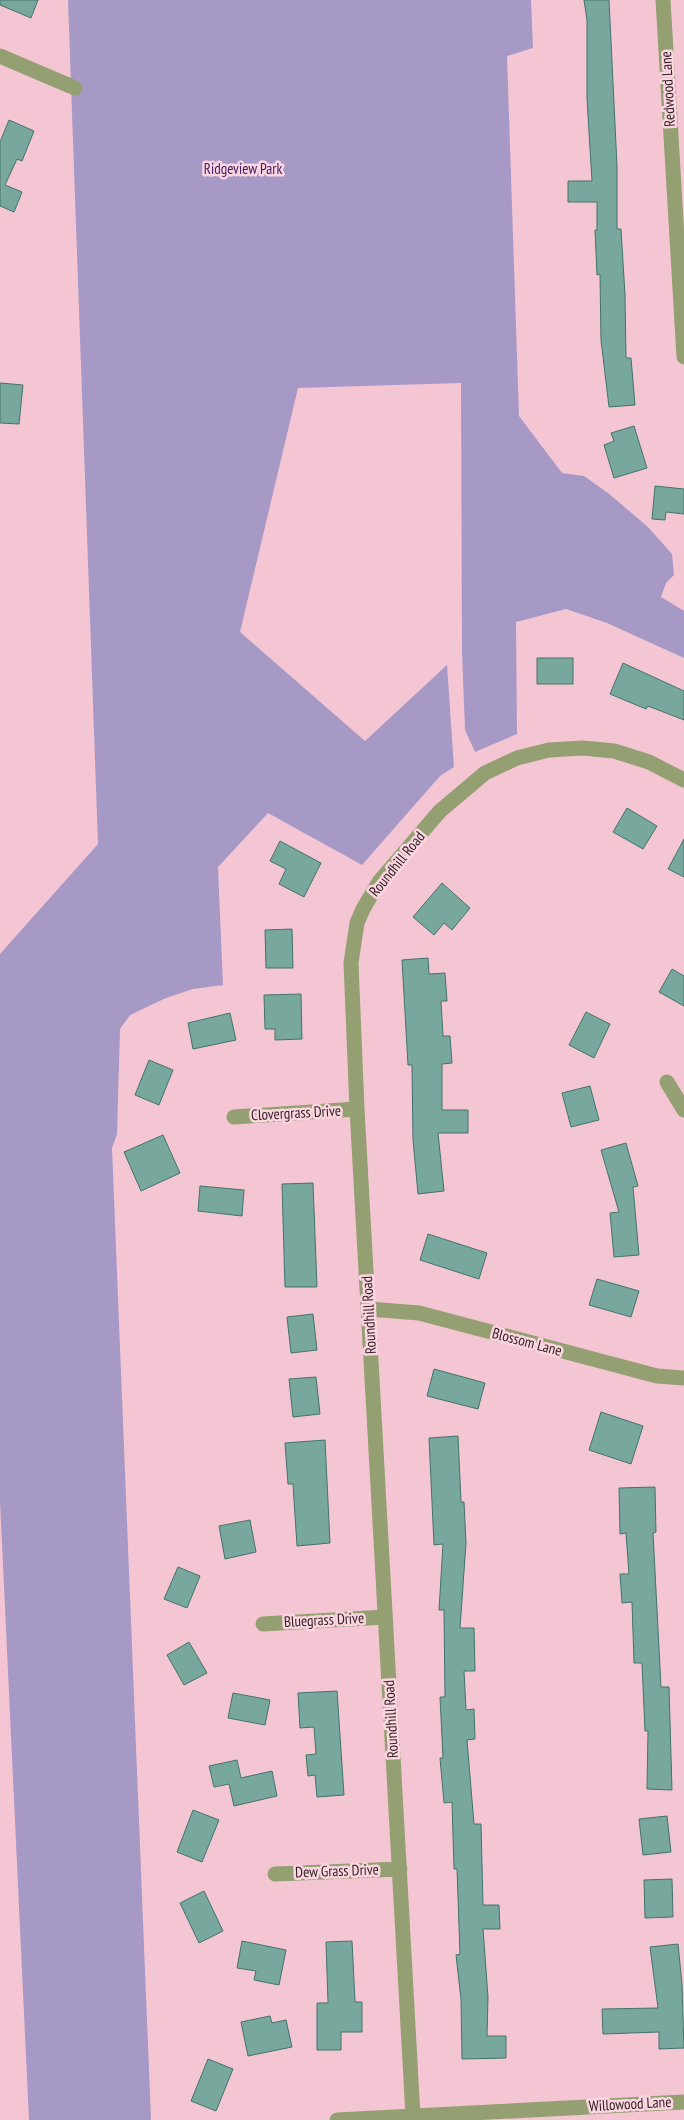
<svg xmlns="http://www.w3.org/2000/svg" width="684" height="2120" font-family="'PT Sans Narrow',sans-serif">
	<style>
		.green { fill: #a799c5 }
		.building { fill: #78a89d; stroke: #447369 }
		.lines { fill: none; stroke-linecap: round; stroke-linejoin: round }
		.minor { stroke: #94a071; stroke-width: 15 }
		.labels { text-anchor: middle; stroke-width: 5; stroke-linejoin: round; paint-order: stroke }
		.street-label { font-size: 15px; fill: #301f24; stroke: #fbd6e0 }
		.park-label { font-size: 15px; fill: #3b1c63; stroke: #fbd6e0 }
	</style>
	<rect width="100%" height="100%" fill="#f4c6d3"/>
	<path class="green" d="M68,0H531L533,48L507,56L519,416L562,473L584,476L608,493L648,527L672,554L674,575L666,583L661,597L684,611V658L607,623L566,609L516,622L517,734L475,752L465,730L462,652L461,383L298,388L240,632L365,741L447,665L454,767L440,776L362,865L268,813L218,867L223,985L193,989L166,998L130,1015L120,1029L117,1134L112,1148L151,2120H29L0,1501V954L98,844Z"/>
	<path class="building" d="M0,0H38L31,18L0,5Z
		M584,0H609L617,166V229H621L625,295L626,358H631L635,405L609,407L601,340L600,274L597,275L595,230H597V202H568V181H592L587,99V20Z
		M9,120L34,131L22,161L17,159L5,185L22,192L14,212L0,206V142Z
		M0,383L23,385L19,424L0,423Z
		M634,426L647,468L614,478L604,445L614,441L611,433Z
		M655,486L684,489V514L666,512L665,520L652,519Z
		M537,658H573V684H537Z
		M623,663L684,691V720L648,706L646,709L610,694Z
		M627,808L657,826L643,849L613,832Z
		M684,839V877L668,869Z
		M280,841L321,863L304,897L279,884L286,869L270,861Z
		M442,883L470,908L452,930L444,923L434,935L413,917Z
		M292,929L293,968H266L265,930Z
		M428,958L429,974L445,973L447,1001H441L443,1036H450L452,1063L442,1064V1110H468V1133H438L444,1191L418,1194L413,1140L412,1065H408L402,960Z
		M672,969L684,976V1006L659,992Z
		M301,994L302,1039L275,1040V1029H265L264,995Z
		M586,1012L610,1024L594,1058L569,1045Z
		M230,1013L236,1040L193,1049L188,1023Z
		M149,1060L173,1070L159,1105L135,1095Z
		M590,1086L599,1120L571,1127L562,1093Z
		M163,1135L180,1173L141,1191L124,1152Z
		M626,1143L638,1186L633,1187L639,1255L614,1257L610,1213L619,1212L601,1150Z
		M313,1183L317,1287H285L282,1184Z
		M200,1186L244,1190L242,1216L198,1211Z
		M428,1234L487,1253L479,1279L420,1260Z
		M597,1279L639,1291L631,1317L589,1305Z
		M313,1314L317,1350L291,1353L287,1317Z
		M434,1369L485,1383L478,1409L427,1396Z
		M316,1377L320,1414L293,1417L289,1379Z
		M601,1412L643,1426L631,1464L589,1450Z
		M458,1436L461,1502H464L466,1543L460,1628H474L475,1671H464L466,1710L474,1709L475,1739L467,1740L474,1824H481L483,1905H499L500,1929H483L488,1997L487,2036H506V2058L462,2059L461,1999L456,1955L460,1954L457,1869H454L452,1802L444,1803L440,1758H443L440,1697H445L444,1610H439L443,1544L434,1545L429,1438Z
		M325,1440L330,1543L297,1546L293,1484H288L285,1443Z
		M655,1487L656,1532L653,1533L661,1687H669L672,1790L647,1789L648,1731H645L642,1663H634L632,1602L622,1603L620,1574H629L626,1533L620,1534L619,1488Z
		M250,1520L256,1552L225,1559L219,1526Z
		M178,1567L200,1576L187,1608L164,1599Z
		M189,1642L207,1673L184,1685L167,1655Z
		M337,1691L344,1795L317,1797L315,1775L308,1776L306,1755L316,1754L314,1727L300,1728L298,1693Z
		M233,1693L270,1700L265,1725L228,1718Z
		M237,1760L241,1778L272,1771L277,1796L234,1806L229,1784L214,1787L209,1766Z
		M193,1810L219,1820L202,1862L177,1852Z
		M667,1816L671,1852L643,1855L639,1819Z
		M672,1879L673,1917L645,1918L644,1880Z
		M204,1891L223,1931L199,1943L180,1903Z
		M242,1941L286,1950L279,1985L254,1980L256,1971L237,1968Z
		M352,1941L355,2002H362V2032H341V2050H317V2003H328L326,1942Z
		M678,1944L682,1984L684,2048L659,2049V2032L603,2034L602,2009L658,2008L650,1947Z
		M270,2016L272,2023L286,2020L292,2047L248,2056L241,2022Z
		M208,2059L233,2069L216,2111L191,2101Z"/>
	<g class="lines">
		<path class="minor" d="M663,0L684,357
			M0,56L75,88
			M667,1082L684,1110
			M234,1117L357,1109
			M369,1309L419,1313L657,1376L684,1378
			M263,1624L385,1617
			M275,1874L400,1869
			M413,2116L357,1109L351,963L357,923L363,909L379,882L440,811L485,773L517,758L549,750L583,748L614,751L649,762L684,780
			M337,2120L684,2102"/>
	</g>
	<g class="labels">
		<g class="street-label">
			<text transform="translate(668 89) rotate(-93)" y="5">Redwood Lane</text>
			<text transform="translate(397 864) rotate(-51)" y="5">Roundhill Road</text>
			<text transform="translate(296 1113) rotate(-3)" y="5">Clovergrass Drive</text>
			<text transform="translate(369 1315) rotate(-93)" y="5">Roundhill Road</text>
			<text transform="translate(527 1342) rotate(15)" y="5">Blossom Lane</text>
			<text transform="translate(324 1620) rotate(-3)" y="5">Bluegrass Drive</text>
			<text transform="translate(391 1719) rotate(-93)" y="5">Roundhill Road</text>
			<text transform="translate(337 1871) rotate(-2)" y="5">Dew Grass Drive</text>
			<text transform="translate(630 2104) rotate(-3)" y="5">Willowood Lane</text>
		</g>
		<g class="park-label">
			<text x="243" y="174">Ridgeview Park</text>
		</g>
	</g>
</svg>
